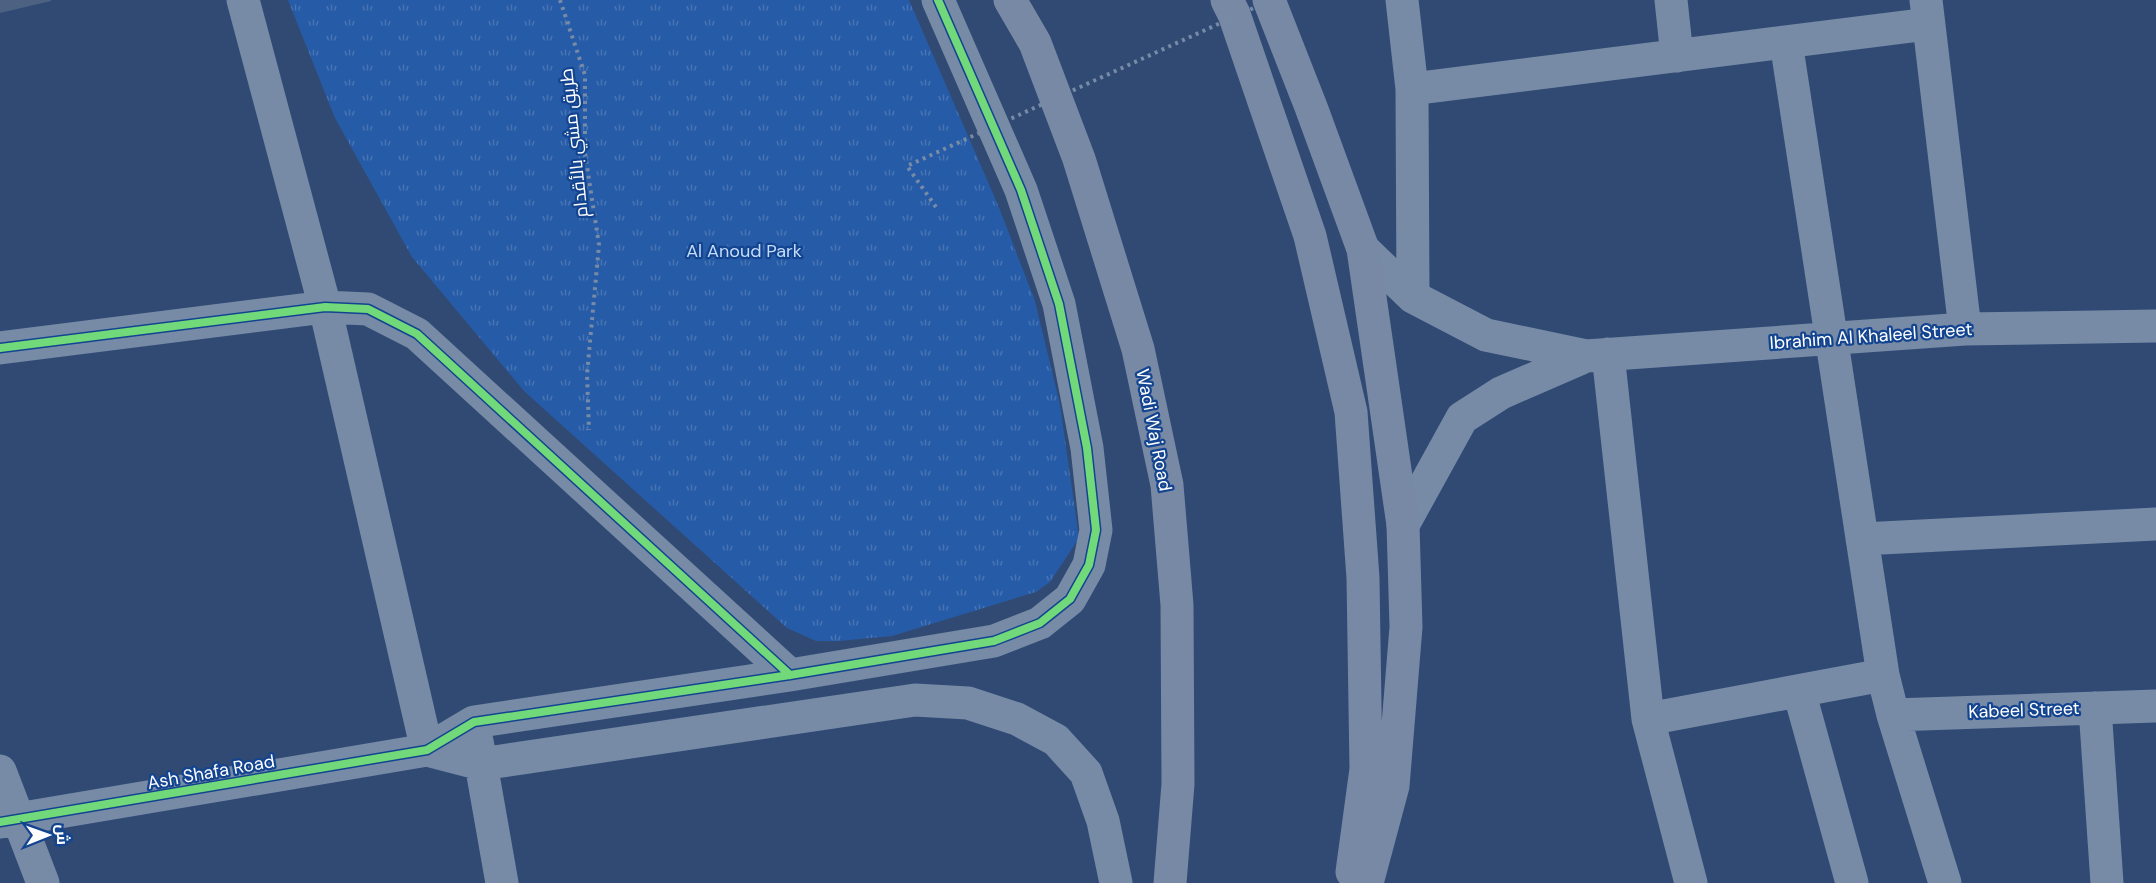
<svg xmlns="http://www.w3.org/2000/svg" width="2156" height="883" font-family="'DM Sans',Cairo,sans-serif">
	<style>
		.grass { fill: url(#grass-tufts) }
		.building { fill: #4d6283 }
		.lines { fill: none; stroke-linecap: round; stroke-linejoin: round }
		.path { stroke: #778ba7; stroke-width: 4; stroke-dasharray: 3 4.5; stroke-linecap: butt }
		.minor { stroke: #778ba7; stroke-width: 33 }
		.major { stroke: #7789a5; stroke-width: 33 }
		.path-bridge { stroke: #778ba7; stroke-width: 4; stroke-dasharray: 3 4.5; stroke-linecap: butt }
		.cycleway-casing { stroke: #134490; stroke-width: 11 }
		.cycleway { stroke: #71d979; stroke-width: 8 }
		.labels { text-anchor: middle; stroke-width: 4.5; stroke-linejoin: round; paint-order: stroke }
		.street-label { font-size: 18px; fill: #fff; stroke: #134490 }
		.park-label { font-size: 18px; fill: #c5dcfd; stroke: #134490 }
	</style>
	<defs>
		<pattern id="grass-tufts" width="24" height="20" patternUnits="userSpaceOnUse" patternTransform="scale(1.5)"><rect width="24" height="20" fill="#265ba7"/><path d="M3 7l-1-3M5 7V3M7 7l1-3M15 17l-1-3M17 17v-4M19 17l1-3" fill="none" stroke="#4774b4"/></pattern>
	</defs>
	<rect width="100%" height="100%" fill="#304a73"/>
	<path class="grass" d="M288,0H909L998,205L1035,301L1060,405L1079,538L1050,582L1036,592L892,636L839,641H816L787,628L524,391L412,257L335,118Z"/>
	<path class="building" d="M0,0H51V1L0,13Z"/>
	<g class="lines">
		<path class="path" d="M560,0L585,75V153L599,245L587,374L589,430"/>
		<path class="minor" d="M243,0L325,307L427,750
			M1402,0L1412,89L1413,297
			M1671,0L1677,56
			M1926,0L1965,329
			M1786,42L1883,675L1893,715L1945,883
			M1412,89L1928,24
			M1363,249L1413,297L1486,335L1586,356L1965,329L2156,326
			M0,348L325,307L368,309L417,334L790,675
			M1608,354L1648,719L1691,883
			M1403,525L1462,418L1501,393L1586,356
			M1862,539L2156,524
			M1799,691L1852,883
			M2095,708L2107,883
			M1893,715L2156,706
			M1648,719L1883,675
			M477,741L502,883
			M427,750L481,764L915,700L968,703L1017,719L1056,740L1086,773L1103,821L1116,883
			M0,771L43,883
			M0,822L427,750L474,722L790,675L994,641L1040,623L1070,599L1089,565L1096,530L1087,448L1059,304L1021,190L938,0"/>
		<path class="major" d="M1010,0L1035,43L1079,159L1138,349L1167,485L1177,605L1178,784L1170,883
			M1227,0L1234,14L1310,236L1351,412L1363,578L1366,769L1352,872
			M1269,0L1311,107L1363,249L1403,525L1406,627L1393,786L1367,883"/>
		<path class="path-bridge" d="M936,207L907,166L1271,0"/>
		<defs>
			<path id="cycleway" d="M0,348L325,307L368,309L417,334L790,675
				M0,822L427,750L474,722L790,675L994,641L1040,623L1070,599L1089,565L1096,530L1087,448L1059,304L1021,190L938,0"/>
		</defs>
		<use href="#cycleway" class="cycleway-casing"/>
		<use href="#cycleway" class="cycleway"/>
	</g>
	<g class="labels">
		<g class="street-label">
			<text transform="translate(574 143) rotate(-96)" y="6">طريق مشي بالأقدام</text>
			<text transform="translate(1871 336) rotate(-4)" y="6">Ibrahim Al Khaleel Street</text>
			<text transform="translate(1154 430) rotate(79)" y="6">Wadi Waj Road</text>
			<text transform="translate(2024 710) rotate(-2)" y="6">Kabeel Street</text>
			<text transform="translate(211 772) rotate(-10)" y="6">Ash Shafa Road</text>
		</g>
		<g class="park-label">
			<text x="744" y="257">Al Anoud Park</text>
		</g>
	</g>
	<g transform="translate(48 835) rotate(89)" stroke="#134490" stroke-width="4.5" paint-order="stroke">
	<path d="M0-4.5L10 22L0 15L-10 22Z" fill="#ffffff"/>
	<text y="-9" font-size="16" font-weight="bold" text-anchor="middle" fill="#ffffff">ش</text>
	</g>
</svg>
